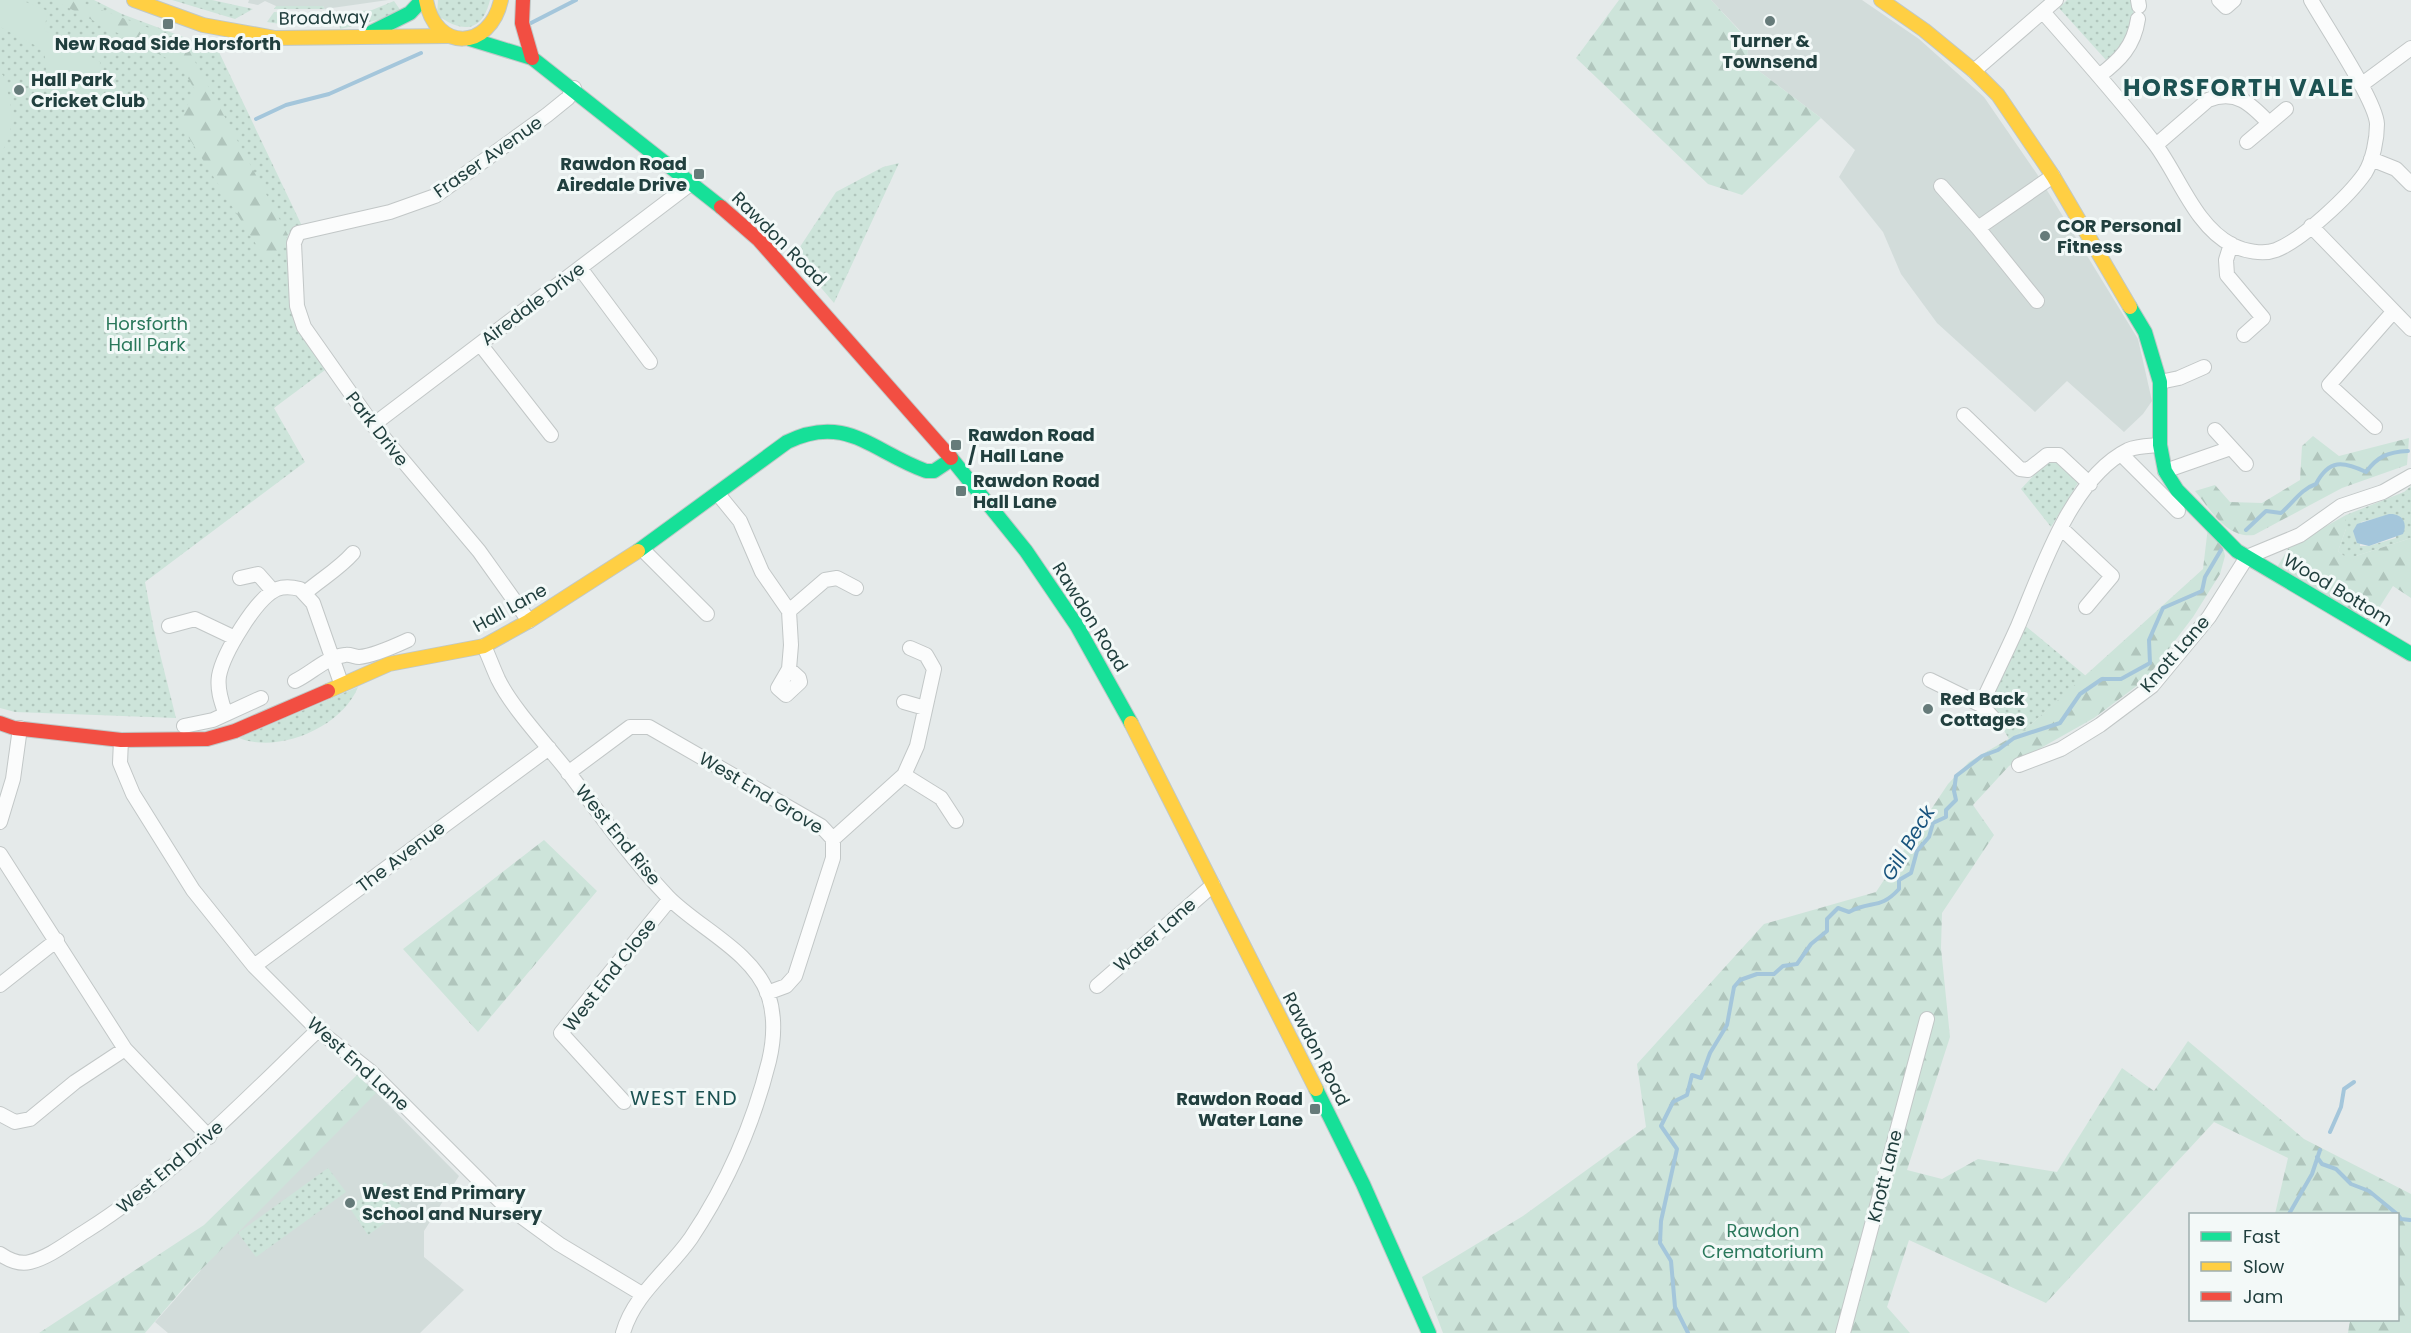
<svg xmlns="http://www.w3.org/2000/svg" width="2411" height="1333" font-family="Poppins,sans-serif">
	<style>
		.built { fill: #d2dcda }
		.grass { fill: url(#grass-dots); fill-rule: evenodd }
		.forest { fill: url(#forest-firs) }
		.pitch { fill: #cde4da }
		.water { fill: #a4c6db }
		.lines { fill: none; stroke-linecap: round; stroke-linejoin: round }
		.stream { stroke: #a4c6db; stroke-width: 4 }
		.street-casing { stroke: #c2c7c7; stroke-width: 16 }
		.fast-casing { stroke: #c0c8c7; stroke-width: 16 }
		.slow-casing { stroke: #c0c8c7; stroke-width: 16 }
		.jam-casing { stroke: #c0c8c7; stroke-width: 16 }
		.street { stroke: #fbfcfc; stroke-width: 14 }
		.fast { stroke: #16e098; stroke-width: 14 }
		.slow { stroke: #ffcf43; stroke-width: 14 }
		.jam { stroke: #f24e42; stroke-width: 14 }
		.poi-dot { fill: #667b7a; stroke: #f3f9f8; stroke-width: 2 }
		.labels { text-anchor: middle; stroke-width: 6; stroke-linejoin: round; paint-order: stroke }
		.street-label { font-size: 18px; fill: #213f3e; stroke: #f3f9f8 }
		.poi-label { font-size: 18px; font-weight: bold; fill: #213f3e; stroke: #f3f9f8; text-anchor: start }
		.park-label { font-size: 18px; fill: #2a785b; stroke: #f3f9f8 }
		.water-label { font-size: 20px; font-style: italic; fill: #19547e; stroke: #f3f9f8 }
		.neighbourhood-label { font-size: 20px; letter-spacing: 1.5px; fill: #1c5252; stroke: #f3f9f8 }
		.district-label { font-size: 24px; font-weight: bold; letter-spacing: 1.5px; fill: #1c5252; stroke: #f3f9f8 }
	</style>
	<defs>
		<pattern id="grass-dots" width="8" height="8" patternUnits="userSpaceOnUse" patternTransform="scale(1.5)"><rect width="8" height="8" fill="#cde4da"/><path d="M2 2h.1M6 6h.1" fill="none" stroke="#b0c5bc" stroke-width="1.8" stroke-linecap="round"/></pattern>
		<pattern id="forest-firs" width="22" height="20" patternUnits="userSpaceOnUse" patternTransform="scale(1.5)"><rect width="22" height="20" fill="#cde4da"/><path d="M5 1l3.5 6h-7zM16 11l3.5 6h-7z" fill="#b0c5bc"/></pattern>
	</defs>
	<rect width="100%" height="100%" fill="#e5eaea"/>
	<path class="built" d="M249,0H388L325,9L323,6H276L265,1L258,5L248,3Z
		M1711,0H1862L1919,39L1984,97L2037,174L2138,339L2152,401L2143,414L2124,432L2067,381L2035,412L1937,323L1901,274L1883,232L1839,177L1855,150L1821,118L1747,62L1748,39Z
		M367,1083L459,1176L424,1231V1257L464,1290L420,1333H168L155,1322Z"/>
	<path class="grass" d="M0,0H94L122,14L218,50L302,226L288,235C286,303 291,314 325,370L274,408L305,462L145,582L154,630L176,718L15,712L0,708Z
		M172,0H212L253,9L235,19Z
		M438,0H490C482,33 462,33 437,15Z
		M2067,0H2133C2136,24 2125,45 2106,60L2059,8Z
		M394,1L401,11L386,18L340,29L339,13L372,10Z
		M276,6H323L325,9H274Z
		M274,12L326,14L327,24L287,25L267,22Z
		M899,163L834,303L794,256L836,192L883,167Z
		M2056,459L2079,481L2051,527L2021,489L2047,461Z
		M2411,486V538L2356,556H2344L2338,551L2346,529V515L2404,492ZM2393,514L2396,538L2369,546H2360L2361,522Z
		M2022,623L2086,676L2027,728L2009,739L1989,705Z
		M358,687C342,727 279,754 239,738Z
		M328,1168L346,1192L256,1257L238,1233Z
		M385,1182L404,1210L368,1235L349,1207Z"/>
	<path class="forest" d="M53,0H75L184,41L288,235L269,265L179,122L195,90L180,65Z
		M1619,0H1711L1748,40L1747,62L1821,118L1742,195L1708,184L1576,58Z
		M2313,436L2339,456L2409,438L2407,465L2342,488L2254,535C2227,539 2211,510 2195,491L2215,485L2230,502L2262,503L2300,480L2302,446Z
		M2346,515V529L2338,551L2344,556H2356L2411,538V598L2393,586L2370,622L2276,569L2289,547Z
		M2208,527L2222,543L2225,556L2220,574L2193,617L2146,679L2094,718L2009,766L1973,805L1994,835L1942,913L1941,948L1950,1037L1907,1170L1942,1179L1978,1159L2057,1172L2122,1068L2154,1091L2188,1041L2304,1139L2411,1194V1333H2348L2350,1320H2398V1214H2275L2288,1158L2214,1122L2046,1303L1909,1240L1887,1307L1910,1333H1443L1422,1277L1523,1216L1646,1127L1637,1064L1764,924L1876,892L1948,784L1969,762L2027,728L2203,569Z
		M544,840L597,891L478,1032L403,949Z
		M357,1075L376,1093L187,1284L145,1333H39L204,1225Z"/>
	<path class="pitch" d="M0,0H21L48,11L44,30L100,62L99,94H67L47,75L44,50L0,27Z
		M0,73L3,75C12,108 18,124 0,156Z"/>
	<path class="water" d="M2389,514C2402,513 2408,523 2403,534L2369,546L2357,543L2353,531L2357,524Z"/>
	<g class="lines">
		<path class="stream" d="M531,23L576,0
			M256,119L286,105L329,94L421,53
			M2246,530L2266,511L2281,513C2293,503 2301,489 2316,484C2329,459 2343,461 2366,472C2378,456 2388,452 2408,451
			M2330,1132L2341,1107L2344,1089L2354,1082
			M2317,1157L2322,1164L2336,1169L2351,1184L2369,1191L2397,1214
			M2289,1214L2312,1174L2320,1150
			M2398,1215L2401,1219L2410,1220
			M1688,1333L1675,1307L1671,1261L1660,1243L1661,1221L1677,1149L1661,1126L1673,1102L1687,1095L1692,1075L1701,1078L1710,1053L1727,1025L1734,987L1740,980L1757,974H1774L1783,966L1797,964L1811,944L1827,931V919L1838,908L1849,912C1871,900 1880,910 1899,889V880L1911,873L1917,851L1929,837L1933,823L1946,817V810L1956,800L1954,791L1956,776L1982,756L1998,750L2014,738L2060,723L2080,694L2102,679H2121L2150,663L2149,640L2163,608L2202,591L2205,577L2221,550"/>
		<defs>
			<path id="street" d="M2138,0L2139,6
				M2219,0L2226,7L2234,0
				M2043,12C2081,55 2120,99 2155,144C2179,176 2195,226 2232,245C2244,251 2263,255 2276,250C2302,240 2349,196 2365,173C2373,160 2377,139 2377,124C2376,101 2325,25 2311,0
				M1974,71L2056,0
				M2099,76C2120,60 2134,46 2138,19
				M2361,85L2411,48
				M2247,142L2286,109
				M2156,145L2208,100C2236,89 2251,104 2269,123
				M2371,159L2396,169L2411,184
				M1941,186L1978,228L2037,301
				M2311,226L2411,329
				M1978,228L2053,176
				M2231,244L2226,260L2227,275L2263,318L2244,335
				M580,268L650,362
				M480,344L551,435
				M2160,382L2179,378L2204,367
				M1964,415L2020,469L2028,470L2047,455H2059L2090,484
				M373,425L693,182
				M2375,427L2329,385L2393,312
				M2215,430L2246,464
				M2122,455L2178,511
				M2165,471L2231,448
				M718,494L740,521L762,572L789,611
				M2061,528L2112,576L2086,607
				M642,549L707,614
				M240,578L258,574L273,591
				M305,593C321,579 339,569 353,553
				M789,611L825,580L837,578L856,588
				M529,621L479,551L373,425L304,327L297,306L294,243L298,233L390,212L435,196L547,115L568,98L574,88
				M169,626L195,619L235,638
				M484,646C489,657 493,668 498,679C512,708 548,746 569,773C601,816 631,858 668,897C697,927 752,951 768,994C775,1015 774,1040 769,1061C753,1125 727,1184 691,1238C668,1271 634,1294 623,1333
				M789,669L778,688L786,695L800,682L799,678L789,669L791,645L789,611
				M1930,680L1981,705L1994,719
				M295,681C312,673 326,657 345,655C350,654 355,657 359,657C373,656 395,646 408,640
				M904,702L925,708
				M1981,705C1993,679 2006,653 2018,626C2041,572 2071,478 2128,450C2137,446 2150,446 2160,445
				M225,712C221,701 217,689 219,676C223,654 256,598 277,589C285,586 292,587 300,589L313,603L341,683
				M184,726L213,720L261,698
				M121,740L120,763L133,794L193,890L254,966L318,1030L370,1071L500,1201L559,1244L642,1294
				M2019,765L2061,749L2100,725L2152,686L2209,617L2247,557L2300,535L2341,506L2383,492L2411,476
				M568,773L630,727H649L821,826L833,839V858L795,976L786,986L767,993
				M904,775L941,798L956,821
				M0,822L13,779L20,728
				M833,839L904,775L917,746L934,669L926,655L910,648
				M0,854L125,1049L209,1137
				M254,966L549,748
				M0,985L57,940
				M1097,986L1213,885
				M624,1102L561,1033L670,899
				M0,1114L15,1122L30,1119L75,1082L125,1049
				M0,1254C9,1260 19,1265 30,1262C50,1257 68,1242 86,1231C173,1176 244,1101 318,1030
				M1843,1333L1927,1019"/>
			<path id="fast" d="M372,32L410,13L422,0
				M470,39L532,58L721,207
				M2130,307L2145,332L2160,382V445L2165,471L2177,490L2237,551L2411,654
				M951,458L1026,551L1077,626L1131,723
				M638,551L787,442C846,413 873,452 926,471H934L952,459
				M1316,1089L1363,1184L1429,1333"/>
			<path id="slow" d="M134,0L203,25L275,38L448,36
				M426,0C435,52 490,51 501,0
				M1881,0L1924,30L1974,71L1998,95L2053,176L2130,307
				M328,691L389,664L484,646L529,621L638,551
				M1131,723L1316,1089"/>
			<path id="jam" d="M523,0L522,23L532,58
				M721,207L759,240L951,458
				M0,723L14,728L121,740L207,739L235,731L328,691"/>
		</defs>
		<use href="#street" class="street-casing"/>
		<use href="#fast" class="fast-casing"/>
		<use href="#slow" class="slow-casing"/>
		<use href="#jam" class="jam-casing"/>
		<use href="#street" class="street"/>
		<use href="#fast" class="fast"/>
		<use href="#slow" class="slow"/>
		<use href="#jam" class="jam"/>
	</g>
	<g class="poi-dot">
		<circle cx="1770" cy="21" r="6"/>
		<rect x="162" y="18" width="12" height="12" rx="3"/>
		<circle cx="19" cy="90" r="6"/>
		<rect x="693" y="168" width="12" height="12" rx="3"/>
		<circle cx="2045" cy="236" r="6"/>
		<rect x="950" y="439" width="12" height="12" rx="3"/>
		<rect x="955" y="485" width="12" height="12" rx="3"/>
		<circle cx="1928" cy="709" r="6"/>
		<rect x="1309" y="1103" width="12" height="12" rx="3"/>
		<circle cx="350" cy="1203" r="6"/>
	</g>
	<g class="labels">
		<g class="street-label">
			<text transform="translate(324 18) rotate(-1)" y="6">Broadway</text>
			<text transform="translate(488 157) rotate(-35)" y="6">Fraser Avenue</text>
			<text transform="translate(779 239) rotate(45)" y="6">Rawdon Road</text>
			<text transform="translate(533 304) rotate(-37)" y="6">Airedale Drive</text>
			<text transform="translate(377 429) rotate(52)" y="6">Park Drive</text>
			<text transform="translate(2338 590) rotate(31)" y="6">Wood Bottom</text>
			<text transform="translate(510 608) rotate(-29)" y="6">Hall Lane</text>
			<text transform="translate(1090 617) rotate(58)" y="6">Rawdon Road</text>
			<text transform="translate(2175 654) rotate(-49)" y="6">Knott Lane</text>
			<text transform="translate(761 793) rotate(31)" y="6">West End Grove</text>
			<text transform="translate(618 835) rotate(51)" y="6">West End Rise</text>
			<text transform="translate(401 857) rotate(-37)" y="6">The Avenue</text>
			<text transform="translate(1155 935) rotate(-41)" y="6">Water Lane</text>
			<text transform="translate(610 975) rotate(-52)" y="6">West End Close</text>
			<text transform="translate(1316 1049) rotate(63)" y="6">Rawdon Road</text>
			<text transform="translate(358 1064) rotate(42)" y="6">West End Lane</text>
			<text transform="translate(170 1167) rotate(-40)" y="6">West End Drive</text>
			<text transform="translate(1885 1176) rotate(-76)" y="6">Knott Lane</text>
		</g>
		<g class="poi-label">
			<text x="1770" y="47" text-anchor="middle">Turner &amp;<tspan x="1770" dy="21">Townsend</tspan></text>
			<text x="168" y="50" text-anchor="middle">New Road Side Horsforth</text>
			<text x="31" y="86">Hall Park<tspan x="31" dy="21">Cricket Club</tspan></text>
			<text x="687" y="170" text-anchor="end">Rawdon Road<tspan x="687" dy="21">Airedale Drive</tspan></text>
			<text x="2057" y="232">COR Personal<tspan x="2057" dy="21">Fitness</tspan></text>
			<text x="968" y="441">Rawdon Road<tspan x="968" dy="21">/ Hall Lane</tspan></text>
			<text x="973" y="487">Rawdon Road<tspan x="973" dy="21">Hall Lane</tspan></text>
			<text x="1940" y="705">Red Back<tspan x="1940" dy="21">Cottages</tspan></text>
			<text x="1303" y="1105" text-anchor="end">Rawdon Road<tspan x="1303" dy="21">Water Lane</tspan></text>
			<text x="362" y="1199">West End Primary<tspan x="362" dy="21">School and Nursery</tspan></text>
		</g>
		<g class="park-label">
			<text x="147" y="330">Horsforth<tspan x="147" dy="21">Hall Park</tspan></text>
			<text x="1763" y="1237">Rawdon<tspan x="1763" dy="21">Crematorium</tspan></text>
		</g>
		<g class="water-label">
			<text transform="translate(1908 843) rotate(-59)" y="7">Gill Beck</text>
		</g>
		<g class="neighbourhood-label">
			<text x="684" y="1105">WEST END</text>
		</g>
		<g class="district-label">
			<text x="2239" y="96">HORSFORTH VALE</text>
		</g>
	</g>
	<rect x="2189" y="1213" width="210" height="108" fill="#f3f9f8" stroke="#9fafae" stroke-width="1.5"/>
	<rect x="2201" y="1232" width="30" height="9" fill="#16e098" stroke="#9fafae" stroke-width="1.5"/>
	<text x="2243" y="1243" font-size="18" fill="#213f3e">Fast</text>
	<rect x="2201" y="1262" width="30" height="9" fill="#ffcf43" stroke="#9fafae" stroke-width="1.5"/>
	<text x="2243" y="1273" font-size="18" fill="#213f3e">Slow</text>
	<rect x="2201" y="1292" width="30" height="9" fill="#f24e42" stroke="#9fafae" stroke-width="1.5"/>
	<text x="2243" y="1303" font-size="18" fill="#213f3e">Jam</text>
</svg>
